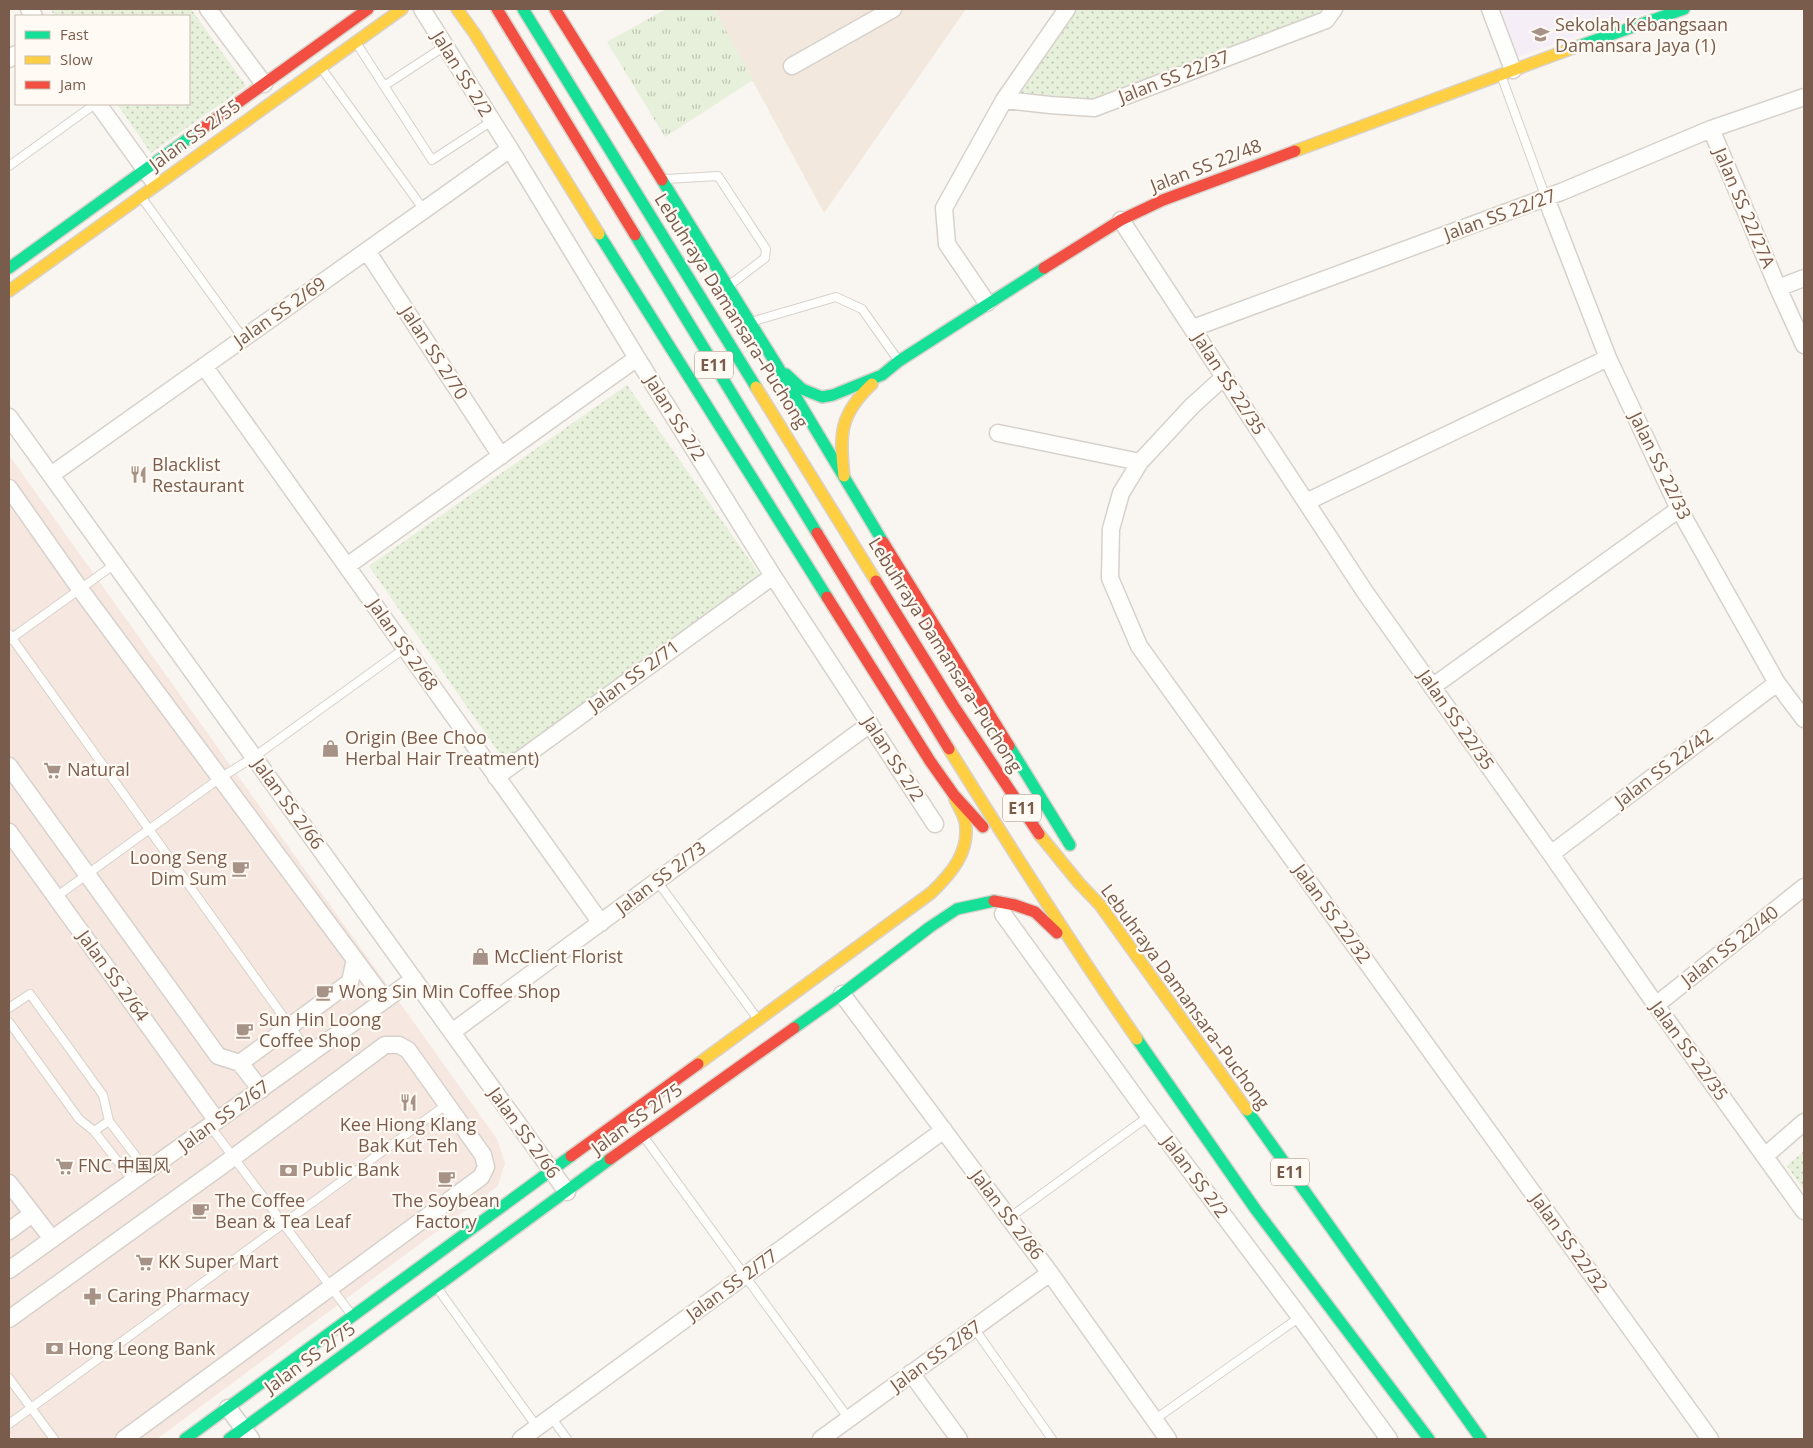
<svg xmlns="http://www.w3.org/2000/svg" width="1813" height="1448" font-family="'Open Sans','Noto Sans SC',sans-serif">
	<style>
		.residential { fill: #f2e8de }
		.commercial { fill: #f6e8e1 }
		.education { fill: #f6eef6 }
		.grass { fill: url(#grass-tufts) }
		.park { fill: url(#park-dots) }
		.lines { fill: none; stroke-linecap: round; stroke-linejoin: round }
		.lane-casing { stroke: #d7d1cb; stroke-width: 10 }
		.street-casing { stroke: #d7d1cb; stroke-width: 19 }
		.fast-casing { stroke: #d9d2cb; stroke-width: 14 }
		.slow-casing { stroke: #d9d2cb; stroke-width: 14 }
		.jam-casing { stroke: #d9d2cb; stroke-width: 14 }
		.lane { stroke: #fefefd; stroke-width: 8 }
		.street { stroke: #fefefd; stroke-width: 16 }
		.fast { stroke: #16e098; stroke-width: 11 }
		.slow { stroke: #ffcf43; stroke-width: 11 }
		.jam { stroke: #f24e42; stroke-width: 11 }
		.labels { text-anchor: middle; stroke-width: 4.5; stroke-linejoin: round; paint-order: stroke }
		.shield { fill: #fffaf3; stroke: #a28b7f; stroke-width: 1 }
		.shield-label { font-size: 16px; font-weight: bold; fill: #7a5c4d }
		.poi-label { font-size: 18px; fill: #7a5c4d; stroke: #fffaf3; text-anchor: start }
		.street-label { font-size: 18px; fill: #7a5c4d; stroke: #fffaf3 }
	</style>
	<defs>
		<pattern id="grass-tufts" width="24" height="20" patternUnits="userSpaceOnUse" patternTransform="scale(1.25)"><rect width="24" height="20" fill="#e7f0db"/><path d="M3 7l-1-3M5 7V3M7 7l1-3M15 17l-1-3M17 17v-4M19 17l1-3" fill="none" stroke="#c0c6b4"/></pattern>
		<pattern id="park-dots" width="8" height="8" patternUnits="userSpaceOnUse" patternTransform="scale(1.25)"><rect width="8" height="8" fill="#e7f0db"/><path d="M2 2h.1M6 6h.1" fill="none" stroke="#c0c6b4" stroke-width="1.8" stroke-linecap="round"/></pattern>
	</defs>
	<rect width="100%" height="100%" fill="#f9f5f0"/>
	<path class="residential" d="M714,9H966L824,213Z"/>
	<path class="commercial" d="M9,455L497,1139L505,1163L498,1186L157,1439H9Z"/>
	<path class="education" d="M1490,9H1659L1507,60Z"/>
	<path class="grass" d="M666,9H714L753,80L665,137L607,42Z"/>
	<path class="park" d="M50,9H191L246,86L151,153L117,104H189V16H55Z
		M1069,9H1324L1320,20L1095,106L1008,97Z
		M627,385L762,578L504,760L369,566Z
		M1804,1151V1190L1787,1166Z"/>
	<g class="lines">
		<defs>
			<path id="lane" d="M357,44L432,160L492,121
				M322,69L424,210
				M1501,75L1546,198
				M384,86L445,46
				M9,166L95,104
				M666,179L718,176L766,249L765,258L731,284
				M142,198L243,338
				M754,321L836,297L862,309L898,360
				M9,634L310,1054
				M9,640L115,564
				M657,881L757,1018
				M56,897L220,778L254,757L405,648
				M9,1008L30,994L103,1095L109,1121L147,1171
				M9,1022L79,1119L94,1131L133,1181
				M210,1126L351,1314
				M94,1131L109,1121
				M644,1137L849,1419
				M1009,1218L1149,1116
				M438,1289L537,1427
				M974,1328L1052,1439
				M9,1378L54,1439
				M551,1417L567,1439
				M1154,1420L1300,1317
				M9,1424L446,1105"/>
			<path id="street" d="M29,9L34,16
				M208,9L264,84
				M422,9L510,149L637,358L773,576L935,824
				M1067,9L1004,100L1050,105L1094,108L1326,20L1334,9
				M1490,9L1513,70
				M9,59L16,54
				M792,66L893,9
				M98,104L152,179
				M1711,129L1778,288L1804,345
				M1546,198L1608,358L1679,509L1777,683L1804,719
				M1121,220L1365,592L1551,854L1656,1005L1804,1211
				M367,251L501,456
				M1778,288L1804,278
				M987,303L947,244L944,208L1004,100
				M1193,328L1561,192L1711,129L1804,97
				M204,366L601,923
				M1224,377L1192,406L1140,462L1121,493L1111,529L1110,578L1139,646L1710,1439
				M9,417L567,1192
				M998,433L1140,462
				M51,475L510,149
				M9,488L80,589L385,1000
				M1306,502L1608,358
				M347,566L637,358
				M1432,687L1679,509
				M9,766L218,1056L240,1063L261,1090
				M496,777L773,576
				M9,832L217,1121
				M1551,854L1777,683
				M1003,914L1149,1116L1300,1317L1389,1439
				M842,994L1050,1273L1168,1439
				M1656,1005L1804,887
				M452,1032L870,724
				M240,1063L350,982L355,959
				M1765,1156L1804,1122
				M9,1183L52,1239
				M9,1231L32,1214
				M9,1270L414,979
				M9,1319L234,1157L385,1045H399L408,1050L483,1155L486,1167L481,1177L124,1439
				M911,1373L959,1439
				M228,1408L251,1439
				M521,1439L944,1130
				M821,1439L1050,1273"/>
			<path id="fast" d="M523,9L756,387
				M1573,48L1684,9
				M662,180L778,367L883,542
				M599,234L827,597
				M635,235L817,533
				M9,268L200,130
				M786,374L802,389L822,397L833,395L882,375L899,361L1044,268
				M1009,746L1070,845
				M794,1028L842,994L930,927L957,909L994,901
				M1137,1039L1256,1210L1429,1439
				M1247,1110L1481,1439
				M185,1439L571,1156
				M229,1439L610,1159"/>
			<path id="slow" d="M457,9L475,34L599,234
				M1295,151L1573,48
				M9,291L402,9
				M756,387L876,581
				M844,476C839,434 840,414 872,384
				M949,749C1010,847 1071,944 1137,1039
				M1039,834L1079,883L1100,905L1247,1110
				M698,1064L931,893C951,874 971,851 965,821C963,813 958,806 955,799"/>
			<path id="jam" d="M497,9L635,235
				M555,9L662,180
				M200,130L368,9
				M1044,268L1121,220L1163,200L1295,151
				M817,533L949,749
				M883,542L1009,746
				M876,581L953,705L1039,834
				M827,597L930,761L954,795L983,827
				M994,901L1015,905L1035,912L1057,933
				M571,1156L698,1064
				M610,1159L794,1028"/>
		</defs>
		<use href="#lane" class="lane-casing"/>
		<use href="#street" class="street-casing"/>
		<use href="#fast" class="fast-casing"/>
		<use href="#slow" class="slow-casing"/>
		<use href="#jam" class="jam-casing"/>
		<use href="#lane" class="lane"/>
		<use href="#street" class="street"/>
		<use href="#fast" class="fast"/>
		<use href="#slow" class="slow"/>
		<use href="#jam" class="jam"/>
	</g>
	<defs>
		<symbol id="school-bare" viewBox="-9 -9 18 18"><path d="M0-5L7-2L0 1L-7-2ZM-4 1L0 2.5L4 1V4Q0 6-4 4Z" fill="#a69286" stroke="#fffaf3" stroke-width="2.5" paint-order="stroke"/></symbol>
		<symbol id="restaurant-bare" viewBox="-9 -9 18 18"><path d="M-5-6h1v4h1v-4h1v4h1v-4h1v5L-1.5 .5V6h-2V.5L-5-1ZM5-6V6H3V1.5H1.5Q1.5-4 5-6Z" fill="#a69286" stroke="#fffaf3" stroke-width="2.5" paint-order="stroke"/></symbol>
		<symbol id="shop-bare" viewBox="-9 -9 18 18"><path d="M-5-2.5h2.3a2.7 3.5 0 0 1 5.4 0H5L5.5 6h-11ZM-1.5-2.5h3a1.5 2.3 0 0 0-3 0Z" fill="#a69286" stroke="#fffaf3" stroke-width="2.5" paint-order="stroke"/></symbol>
		<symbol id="supermarket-bare" viewBox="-9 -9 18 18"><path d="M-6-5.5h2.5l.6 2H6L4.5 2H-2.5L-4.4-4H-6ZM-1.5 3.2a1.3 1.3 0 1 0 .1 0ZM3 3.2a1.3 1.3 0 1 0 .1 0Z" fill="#a69286" stroke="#fffaf3" stroke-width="2.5" paint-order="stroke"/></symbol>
		<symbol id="cafe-bare" viewBox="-9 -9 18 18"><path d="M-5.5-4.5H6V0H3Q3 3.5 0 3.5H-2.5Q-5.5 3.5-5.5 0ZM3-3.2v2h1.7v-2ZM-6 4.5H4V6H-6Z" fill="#a69286" stroke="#fffaf3" stroke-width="2.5" paint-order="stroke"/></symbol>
		<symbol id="bank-bare" viewBox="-9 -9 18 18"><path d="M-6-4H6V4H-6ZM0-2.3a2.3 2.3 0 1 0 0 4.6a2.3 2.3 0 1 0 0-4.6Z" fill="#a69286" stroke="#fffaf3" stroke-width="2.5" paint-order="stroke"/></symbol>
		<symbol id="pharmacy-bare" viewBox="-9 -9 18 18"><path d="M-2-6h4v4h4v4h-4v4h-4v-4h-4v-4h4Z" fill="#a69286" stroke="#fffaf3" stroke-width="2.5" paint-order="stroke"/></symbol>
	</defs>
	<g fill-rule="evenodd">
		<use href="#school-bare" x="1528" y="22" width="25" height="25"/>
		<use href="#restaurant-bare" x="126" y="462" width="25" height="25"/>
		<use href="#shop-bare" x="318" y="736" width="25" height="25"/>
		<use href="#supermarket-bare" x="40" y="758" width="25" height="25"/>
		<use href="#cafe-bare" x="228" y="856" width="25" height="25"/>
		<use href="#shop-bare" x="468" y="944" width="25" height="25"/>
		<use href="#cafe-bare" x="312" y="980" width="25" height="25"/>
		<use href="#cafe-bare" x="232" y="1018" width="25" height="25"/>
		<use href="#restaurant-bare" x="396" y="1090" width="25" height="25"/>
		<use href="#supermarket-bare" x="52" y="1154" width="25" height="25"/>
		<use href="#bank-bare" x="276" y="1158" width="25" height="25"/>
		<use href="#cafe-bare" x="434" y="1166" width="25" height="25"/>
		<use href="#cafe-bare" x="188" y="1198" width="25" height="25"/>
		<use href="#supermarket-bare" x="132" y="1250" width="25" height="25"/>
		<use href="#pharmacy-bare" x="80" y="1284" width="25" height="25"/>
		<use href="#bank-bare" x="42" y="1336" width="25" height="25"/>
	</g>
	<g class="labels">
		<g class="shield">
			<rect x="695" y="351.5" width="38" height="27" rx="4"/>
			<rect x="1003" y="794.5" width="38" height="27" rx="4"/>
			<rect x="1271" y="1158.5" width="38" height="27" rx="4"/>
		</g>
		<g class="shield-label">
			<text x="714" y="371">E11</text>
			<text x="1022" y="814">E11</text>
			<text x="1290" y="1178">E11</text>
		</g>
		<g class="poi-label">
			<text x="1555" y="31">Sekolah Kebangsaan<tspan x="1555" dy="21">Damansara Jaya (1)</tspan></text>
			<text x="152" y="471">Blacklist<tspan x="152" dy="21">Restaurant</tspan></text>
			<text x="345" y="744">Origin (Bee Choo<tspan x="345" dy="21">Herbal Hair Treatment)</tspan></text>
			<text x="67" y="776">Natural</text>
			<text x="227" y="864" text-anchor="end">Loong Seng<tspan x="227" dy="21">Dim Sum</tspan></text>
			<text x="494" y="963">McClient Florist</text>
			<text x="339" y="998">Wong Sin Min Coffee Shop</text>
			<text x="259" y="1026">Sun Hin Loong<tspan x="259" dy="21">Coffee Shop</tspan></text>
			<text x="408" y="1131" text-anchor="middle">Kee Hiong Klang<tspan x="408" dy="21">Bak Kut Teh</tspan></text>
			<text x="78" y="1172">FNC 中国风</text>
			<text x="302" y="1176">Public Bank</text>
			<text x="215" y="1207">The Coffee<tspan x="215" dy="21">Bean &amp; Tea Leaf</tspan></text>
			<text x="446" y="1207" text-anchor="middle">The Soybean<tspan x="446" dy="21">Factory</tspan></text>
			<text x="158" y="1268">KK Super Mart</text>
			<text x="107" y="1302">Caring Pharmacy</text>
			<text x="68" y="1355">Hong Leong Bank</text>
		</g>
		<g class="street-label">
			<text transform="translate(462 74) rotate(58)" y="6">Jalan SS 2/2</text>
			<text transform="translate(1174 77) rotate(-21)" y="6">Jalan SS 22/37</text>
			<text transform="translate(195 135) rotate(-36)" y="6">Jalan SS 2/55</text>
			<text transform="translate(1206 166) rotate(-21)" y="6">Jalan SS 22/48</text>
			<text transform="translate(1744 208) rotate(67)" y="6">Jalan SS 22/27A</text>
			<text transform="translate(1500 215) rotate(-20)" y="6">Jalan SS 22/27</text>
			<text transform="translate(731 311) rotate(58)" y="6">Lebuhraya Damansara–Puchong</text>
			<text transform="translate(280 312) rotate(-35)" y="6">Jalan SS 2/69</text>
			<text transform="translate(434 353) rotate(57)" y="6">Jalan SS 2/70</text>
			<text transform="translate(1229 384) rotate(57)" y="6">Jalan SS 22/35</text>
			<text transform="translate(675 418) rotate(58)" y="6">Jalan SS 2/2</text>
			<text transform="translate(1660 466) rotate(64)" y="6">Jalan SS 22/33</text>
			<text transform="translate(403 645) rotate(55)" y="6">Jalan SS 2/68</text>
			<text transform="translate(945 655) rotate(58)" y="6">Lebuhraya Damansara–Puchong</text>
			<text transform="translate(634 676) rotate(-36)" y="6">Jalan SS 2/71</text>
			<text transform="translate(1456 720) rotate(55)" y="6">Jalan SS 22/35</text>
			<text transform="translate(893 759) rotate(57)" y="6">Jalan SS 2/2</text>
			<text transform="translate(1664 768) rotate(-37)" y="6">Jalan SS 22/42</text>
			<text transform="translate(288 804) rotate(54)" y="6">Jalan SS 2/66</text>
			<text transform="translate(661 878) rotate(-37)" y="6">Jalan SS 2/73</text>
			<text transform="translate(1332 914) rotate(54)" y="6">Jalan SS 22/32</text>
			<text transform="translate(1730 946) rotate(-38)" y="6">Jalan SS 22/40</text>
			<text transform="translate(113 976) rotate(54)" y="6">Jalan SS 2/64</text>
			<text transform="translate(1185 997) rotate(54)" y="6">Lebuhraya Damansara–Puchong</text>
			<text transform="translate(1689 1051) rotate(54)" y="6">Jalan SS 22/35</text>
			<text transform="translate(224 1116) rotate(-36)" y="6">Jalan SS 2/67</text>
			<text transform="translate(637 1119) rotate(-36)" y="6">Jalan SS 2/75</text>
			<text transform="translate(524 1133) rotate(54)" y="6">Jalan SS 2/66</text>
			<text transform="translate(1195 1177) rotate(53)" y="6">Jalan SS 2/2</text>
			<text transform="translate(1007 1215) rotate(53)" y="6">Jalan SS 2/86</text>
			<text transform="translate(1569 1243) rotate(54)" y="6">Jalan SS 22/32</text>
			<text transform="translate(732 1285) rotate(-36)" y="6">Jalan SS 2/77</text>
			<text transform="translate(936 1356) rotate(-36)" y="6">Jalan SS 2/87</text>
			<text transform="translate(310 1358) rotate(-36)" y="6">Jalan SS 2/75</text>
		</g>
	</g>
	<rect width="1813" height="1448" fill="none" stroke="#7a5c4d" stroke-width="20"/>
	<rect x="15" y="15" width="175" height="90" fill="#fffaf3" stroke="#cabbb1"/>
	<rect x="25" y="31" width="25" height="8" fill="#16e098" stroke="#cabbb1"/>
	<text x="60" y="40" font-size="15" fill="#7a5c4d">Fast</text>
	<rect x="25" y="56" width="25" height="8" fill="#ffcf43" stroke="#cabbb1"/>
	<text x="60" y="65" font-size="15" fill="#7a5c4d">Slow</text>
	<rect x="25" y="81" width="25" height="8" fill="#f24e42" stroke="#cabbb1"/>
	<text x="60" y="90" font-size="15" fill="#7a5c4d">Jam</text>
</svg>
